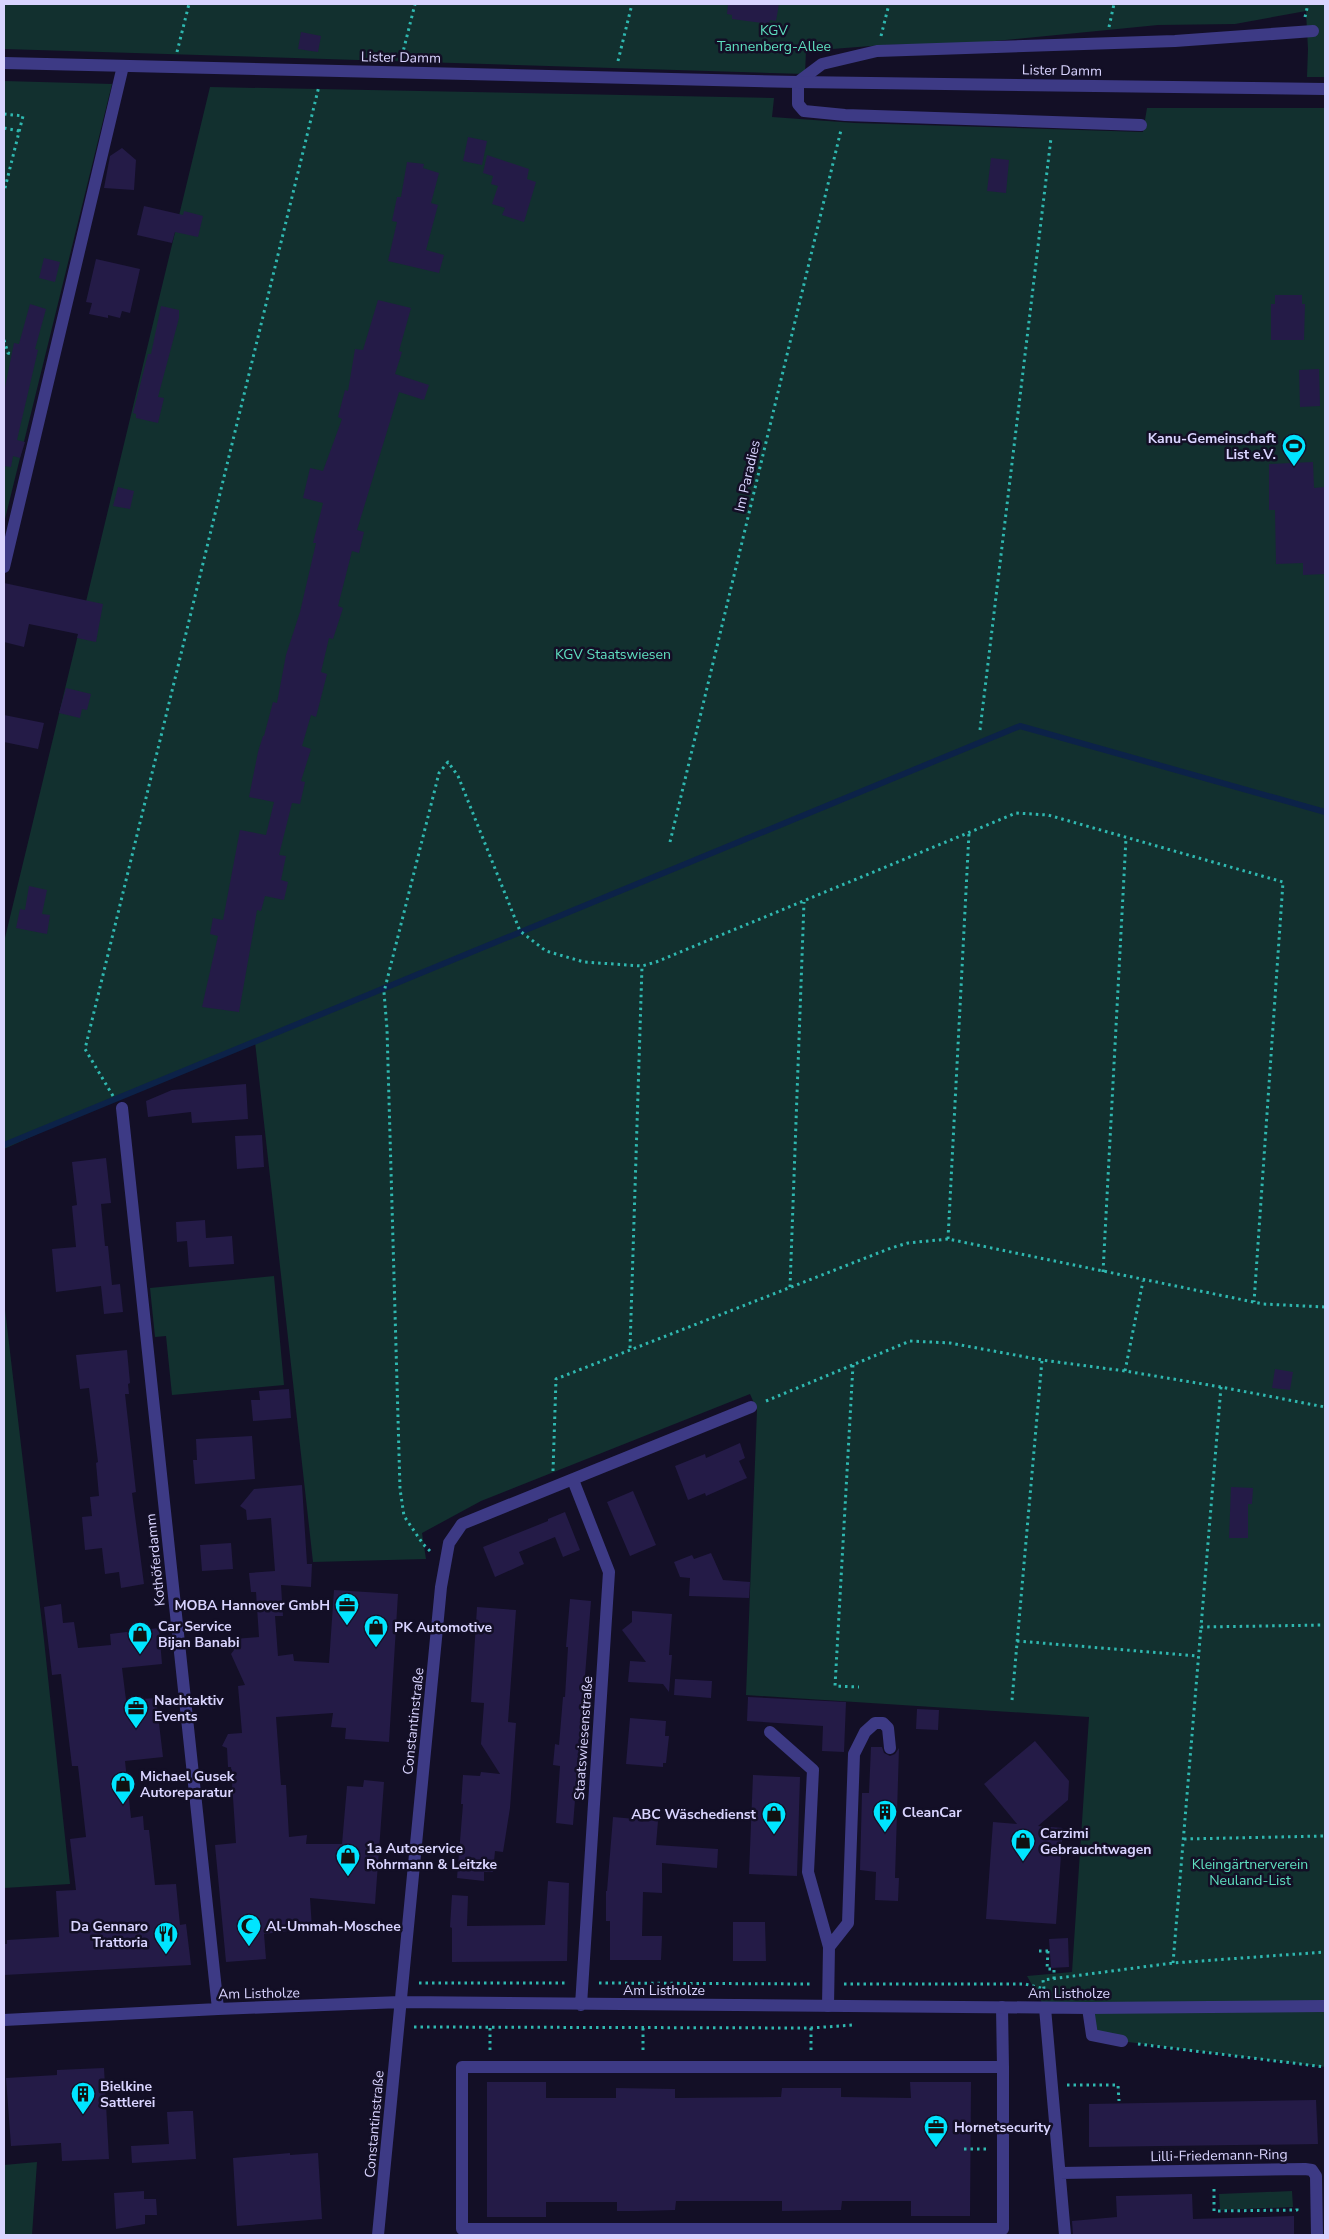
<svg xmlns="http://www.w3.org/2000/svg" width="1329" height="2239" font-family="'Nunito Sans',sans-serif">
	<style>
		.green { fill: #12302f }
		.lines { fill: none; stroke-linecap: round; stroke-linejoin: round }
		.stream { stroke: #0c2248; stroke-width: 6 }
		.building { fill: #241b47 }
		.path { stroke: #2fb8b0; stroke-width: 3; stroke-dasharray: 2.5 4; stroke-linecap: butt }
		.lane { stroke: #3d3a85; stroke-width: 12 }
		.street { stroke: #3d3a85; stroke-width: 12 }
		.labels { text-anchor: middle; stroke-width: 5; stroke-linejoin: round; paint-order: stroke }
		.park-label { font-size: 14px; fill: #5fe0c0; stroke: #130f26 }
		.street-label { font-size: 14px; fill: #d9d4ff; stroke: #130f26 }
		.poi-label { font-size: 14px; font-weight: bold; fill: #d9d4ff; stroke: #130f26; text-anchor: start }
	</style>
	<rect width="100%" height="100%" fill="#130f26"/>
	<path class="green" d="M4,4H1325V77H1307L1308,49L1306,11L1235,24L1158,25L975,43L884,45L806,51L805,74L4,49Z
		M4,81L112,84L4,523Z
		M210,87L774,98L772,117L855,123L1143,132L1147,108H1325V2067L1128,2042L1092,2035L1088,2008H1045L1027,1976L1072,1972L1089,1717L746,1695L757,1410L750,1394L481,1501L422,1533L426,1559L313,1562L255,1042L115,1099L4,1149V942Z
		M274,1276L284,1385L172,1395L166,1336L155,1337L150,1288Z
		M4,1301L44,1640L70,1884L4,1888Z
		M37,2162L32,2235H4V2165Z
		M1292,2191L1293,2207L1220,2210L1219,2194Z"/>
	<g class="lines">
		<path class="stream" d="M4,1145L1020,726L1325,812"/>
	</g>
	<path class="building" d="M728,4H779L776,21L770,20L769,24L732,19V15L727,14Z
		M301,32L321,36L318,52L298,49Z
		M468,137L487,141L482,165L463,161Z
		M122,148L136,160L134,190L104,188L110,156Z
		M487,155L529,169L527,179L536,182L524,222L502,215L505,208L492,204L498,186L491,184L493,176L483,173Z
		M991,158L1009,160L1006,193L987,191Z
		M407,162L424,164L423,168L439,173L431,203L438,205L426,250L444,255L439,273L388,261L397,222L392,221L397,197H401Z
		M144,206L183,215L184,211L203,216L198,237L175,232L172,243L137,235Z
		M44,258L60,262L55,282L39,278Z
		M96,259L140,269L130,313L122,311L120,318L108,315V318L89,314L92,303L86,302Z
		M1275,295H1302V304H1305L1304,340H1271V304H1275Z
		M378,300L411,308L399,351L402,352L395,374L429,385L424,400L399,392L357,530L364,532L359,553L352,551L338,606L343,608L333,639L329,638L321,672L327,674L316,717L311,715L302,746L311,749L301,781L305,782L300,804L292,803L279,855L286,856L281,880L288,882L284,900L265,896L261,911L257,910L239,1012L202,1007L218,936L210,934L213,918L223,920L240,830L266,835L274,802L249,797L258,752L263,736H264L273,702L277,703L286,655L300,612L316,543H313L323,503L303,498L310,468L323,471L342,419L338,417L345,390L348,391L355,349L363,350Z
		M30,304L46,309L35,349L38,350L17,440L25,442L20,458L13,456L11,467L4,466V392L14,343L19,344Z
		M161,306L179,310V318L158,397L164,398L158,423L136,418V414L133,413L148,354H151Z
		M1319,369L1320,406L1300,407L1299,370Z
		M1313,462L1314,488L1325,487V574L1303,575V563L1276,564L1275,510H1269V464Z
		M118,487L134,491L130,509L113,506Z
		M4,583L103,604L96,642L77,638L78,634L29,624L24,647L4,642Z
		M66,688L91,694L87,710L82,709L80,718L59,713Z
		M4,715L44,723L38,749L4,742Z
		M29,886L47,890L42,914L50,915L47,934L16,928L20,909L25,910Z
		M246,1084L248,1119L192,1123L191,1112L148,1117L146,1101L172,1090Z
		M262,1135L264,1167L237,1169L235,1136Z
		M106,1158L111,1203L101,1204L105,1246H108L112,1285L120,1284L123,1312L104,1314L101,1286L56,1292L52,1249L76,1247L72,1206L77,1205L72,1162Z
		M205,1220L206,1238L232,1236L234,1264L189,1267L187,1241L177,1242L176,1222Z
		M127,1350L130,1383L128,1384L129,1394H125L136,1492L132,1493L144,1584L121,1588L119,1572L105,1574L102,1548L85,1550L82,1517L92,1516L90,1497L99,1496L96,1463L98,1462L89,1388L80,1389L76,1355Z
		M1275,1369L1293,1372L1290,1390L1272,1388Z
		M289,1389L291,1418L253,1421L251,1400H260L259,1391Z
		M252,1436L255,1479L195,1484L193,1460H197L196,1439Z
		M740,1443L745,1458L739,1461L747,1478L706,1496L705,1493L688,1500L675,1466L705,1454L706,1458Z
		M302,1485L307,1564H312L311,1587L281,1585L283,1616H275L278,1656L293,1654L294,1661L329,1663L334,1590L398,1594L389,1742L345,1739L346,1728L331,1727L333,1713L276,1717L281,1785H286L289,1837L307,1835L306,1844H342L347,1786L363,1787L364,1780L384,1782L375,1904L310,1898L312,1928L264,1934L266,1959L226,1962L215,1845L236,1843L231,1767H228L227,1748L222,1746L228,1734L242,1733L238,1686L245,1685L231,1654L234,1650V1639L259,1637L256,1592H251L249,1573L275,1571L271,1518L247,1520L246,1510L240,1506L254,1489Z
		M1231,1487L1253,1488L1252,1504H1248V1538H1229Z
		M633,1491L656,1545L630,1556L607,1502Z
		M565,1512L580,1550L563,1557L555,1537L519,1552L524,1564L495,1577L483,1547L548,1521V1519Z
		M231,1543L233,1569L202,1571L200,1545Z
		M711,1553L723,1580L750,1582L749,1598L689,1596L690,1578L680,1577L674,1562L692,1555L694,1559Z
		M570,1599L591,1601L573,1825L556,1823L560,1766L553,1765L555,1744L559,1745L563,1697H565L568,1647H566Z
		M61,1604L63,1623L74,1622L78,1648L111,1645L110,1634L159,1628L162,1664L122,1668L126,1700L156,1698L163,1757L125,1761L131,1818L143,1816L144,1830H149L155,1885L176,1884L180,1925L186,1924L191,1965L4,1975V1944H7V1940L59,1937L56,1891L76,1890L70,1839L86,1837L78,1766H72L61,1674L52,1675L44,1607Z
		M477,1607L516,1610L508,1722L516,1723L510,1808L503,1852L495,1851L493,1872H484V1881L457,1878L463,1804H461L463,1775L480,1776L481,1772L500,1774L481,1744L484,1703L471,1702Z
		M632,1611L672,1614L669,1655H672L669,1692L663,1684L628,1682L630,1661L646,1662L622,1630L632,1622Z
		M675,1679L712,1681L711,1698L674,1695Z
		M748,1697L846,1702L844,1752L822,1751L823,1726L747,1721Z
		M917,1709L939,1710L938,1730L916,1729Z
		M630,1718L666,1721L665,1736H669L666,1763H663V1767L626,1764Z
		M1035,1741L1069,1781L1068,1800L1038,1826L1063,1828L1056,1924L986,1919L993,1822L1017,1824L984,1784Z
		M871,1747H882L884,1753L890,1756L895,1754L899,1748L895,1878H899L898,1901L875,1900L876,1872L860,1870L862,1793H869Z
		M753,1775L800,1777L797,1876L749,1874Z
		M613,1817L658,1821L656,1845L718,1849L717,1868L662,1863V1893L643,1892L642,1936H662L661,1960H610V1921H606V1891H607Z
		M548,1881L569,1883L567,1961L452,1962V1928L450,1927L452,1895L468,1896L467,1926L545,1925Z
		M733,1922H765L766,1961H733Z
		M1068,1938L1069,1967L1051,1968L1049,1939Z
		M104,2068L109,2159L62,2161L61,2143L11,2146L6,2078L57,2075V2070Z
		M487,2082H546V2098H616V2088L675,2089V2098L781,2097L782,2088H841V2097L911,2098L910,2082H971L970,2216H911V2201H842L841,2210L782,2211V2201H676L675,2210L638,2211H617V2202H546V2217H487Z
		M1316,2100L1318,2144L1089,2147V2104Z
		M185,2111H193L196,2159L132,2163L131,2146L169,2144L167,2112Z
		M290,2153V2155L318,2153L322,2219L237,2226L233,2158Z
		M144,2191V2199H156L157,2215H145V2224L116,2229L114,2193Z
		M1192,2194L1193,2219L1294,2216V2235H1073L1072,2221L1117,2217L1116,2196Z"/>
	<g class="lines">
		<path class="path" d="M1305,17L1308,4
			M1109,27L1114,4
			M881,36L889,4
			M177,52L189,4
			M402,56L415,4
			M618,61L632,4
			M4,114L23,116L4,192
			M4,128L19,131
			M4,340L8,353L12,354
			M980,730L1051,138
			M670,842L841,130
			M113,1096L85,1049L319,86
			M948,1239L969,833
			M1103,1272L1126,838
			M790,1287L804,902
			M630,1348L642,966
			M853,1365L835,1686L859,1687
			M1125,1371L1143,1281
			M1221,1387L1201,1627L1325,1625
			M766,1401L910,1341L950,1343L1042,1360L1125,1371L1221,1387L1325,1407
			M553,1471L556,1379L891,1248L908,1243L948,1239L1263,1304L1325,1307
			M430,1551L423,1544L404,1516L400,1489L387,1029L384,992L439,773L448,762L458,776L520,931L546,951L584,962L642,966L656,962L1016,813L1048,815L1283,882L1254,1302
			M1017,1641L1198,1656
			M1012,1700L1042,1360
			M1184,1839L1325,1836
			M1039,1951H1050
			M1048,1951L1047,1969H1054V1980
			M1173,1963L1201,1627
			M419,1983H565
			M599,1983L813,1984
			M844,1984H1025L1045,1989
			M1044,1989L1043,1980L1173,1963L1325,1952
			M414,2027L811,2028L853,2025
			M490,2028V2052
			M643,2028V2051
			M811,2028V2050
			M1138,2044L1325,2067
			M1067,2085H1118L1119,2101
			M964,2149H986
			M1214,2189V2211L1297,2210V2205"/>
		<path class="lane" d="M1141,125L845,115L804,111L798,104V82L822,64L877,51L1175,41L1313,31
			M4,567L123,66
			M770,1732L813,1770L808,1872L829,1947
			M828,2006L829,1947L848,1923L854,1754L865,1732L875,1723H883L888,1728L890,1748
			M1002,2007L1003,2067
			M1088,2008L1092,2035L1122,2041
			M462,2067H1003V2229H462Z"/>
		<path class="street" d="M4,63L798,82L1325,89
			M122,1108L218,2009
			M573,1480L609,1572L581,2005
			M1045,2008L1065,2235
			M4,2020L218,2009L401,2002L1088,2008L1325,2006
			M1060,2173L1305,2169L1312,2170L1316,2176L1317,2235
			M378,2235L441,1587L449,1543L462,1524L751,1407"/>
	</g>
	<defs>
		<symbol id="stadium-pin" viewBox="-11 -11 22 30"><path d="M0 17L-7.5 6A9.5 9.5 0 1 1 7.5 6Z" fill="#00e5ff" stroke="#130f26"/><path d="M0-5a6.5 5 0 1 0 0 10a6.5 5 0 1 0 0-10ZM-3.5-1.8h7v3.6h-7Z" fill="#111"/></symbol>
		<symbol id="office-pin" viewBox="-11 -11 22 30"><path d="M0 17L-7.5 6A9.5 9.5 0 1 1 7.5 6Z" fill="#00e5ff" stroke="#130f26"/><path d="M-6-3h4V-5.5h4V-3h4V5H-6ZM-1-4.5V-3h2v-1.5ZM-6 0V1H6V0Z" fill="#111"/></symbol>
		<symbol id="shop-pin" viewBox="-11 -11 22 30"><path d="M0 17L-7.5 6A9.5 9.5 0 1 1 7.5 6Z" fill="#00e5ff" stroke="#130f26"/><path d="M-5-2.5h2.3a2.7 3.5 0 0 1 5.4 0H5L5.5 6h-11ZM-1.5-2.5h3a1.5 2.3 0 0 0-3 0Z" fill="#111"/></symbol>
		<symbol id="building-pin" viewBox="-11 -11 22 30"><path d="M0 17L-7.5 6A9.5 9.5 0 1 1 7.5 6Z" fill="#00e5ff" stroke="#130f26"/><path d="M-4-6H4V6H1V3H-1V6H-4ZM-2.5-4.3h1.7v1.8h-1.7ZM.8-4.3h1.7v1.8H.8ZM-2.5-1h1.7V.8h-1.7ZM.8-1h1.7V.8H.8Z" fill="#111"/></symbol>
		<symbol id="mosque-pin" viewBox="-11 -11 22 30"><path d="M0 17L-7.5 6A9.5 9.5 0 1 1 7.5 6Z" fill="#00e5ff" stroke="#130f26"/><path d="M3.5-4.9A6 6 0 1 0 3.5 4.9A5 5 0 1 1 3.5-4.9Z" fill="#111"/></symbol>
		<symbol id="restaurant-pin" viewBox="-11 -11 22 30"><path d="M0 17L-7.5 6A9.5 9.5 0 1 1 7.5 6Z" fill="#00e5ff" stroke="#130f26"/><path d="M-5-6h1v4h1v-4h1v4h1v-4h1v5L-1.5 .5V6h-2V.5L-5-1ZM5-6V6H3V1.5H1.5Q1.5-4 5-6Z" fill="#111"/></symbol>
	</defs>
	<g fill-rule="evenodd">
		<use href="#stadium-pin" x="1280" y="432" width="28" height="38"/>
		<use href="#office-pin" x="333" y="1591" width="28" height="38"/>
		<use href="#shop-pin" x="362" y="1613" width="28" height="38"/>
		<use href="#shop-pin" x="126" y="1620" width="28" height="38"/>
		<use href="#office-pin" x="122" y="1694" width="28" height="38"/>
		<use href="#shop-pin" x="109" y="1770" width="28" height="38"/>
		<use href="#building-pin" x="871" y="1798" width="28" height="38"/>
		<use href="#shop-pin" x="760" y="1800" width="28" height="38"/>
		<use href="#shop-pin" x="1009" y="1827" width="28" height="38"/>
		<use href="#shop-pin" x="334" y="1842" width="28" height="38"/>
		<use href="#mosque-pin" x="235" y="1912" width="28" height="38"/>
		<use href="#restaurant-pin" x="152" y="1920" width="28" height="38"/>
		<use href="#building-pin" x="69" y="2080" width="28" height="38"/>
		<use href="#office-pin" x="922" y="2113" width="28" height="38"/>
	</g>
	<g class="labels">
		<g class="park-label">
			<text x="774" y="35">KGV<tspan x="774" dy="16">Tannenberg-Allee</tspan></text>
			<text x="613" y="659">KGV Staatswiesen</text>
			<text x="1250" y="1869">Kleingärtnerverein<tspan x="1250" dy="16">Neuland-List</tspan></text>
		</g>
		<g class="street-label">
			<text transform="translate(401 57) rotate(1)" y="5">Lister Damm</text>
			<text transform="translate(1062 70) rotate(1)" y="5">Lister Damm</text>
			<text transform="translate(747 476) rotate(-77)" y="5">Im Paradies</text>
			<text transform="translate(155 1560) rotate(-96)" y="5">Kothöferdamm</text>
			<text transform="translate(413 1721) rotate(-84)" y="5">Constantinstraße</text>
			<text transform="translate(583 1738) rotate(-86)" y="5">Staatswiesenstraße</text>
			<text x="664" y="1995">Am Listholze</text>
			<text transform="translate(259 1993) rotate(-1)" y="5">Am Listholze</text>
			<text x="1069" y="1998">Am Listholze</text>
			<text transform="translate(374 2124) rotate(-85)" y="5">Constantinstraße</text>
			<text transform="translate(1219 2155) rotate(-1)" y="5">Lilli-Friedemann-Ring</text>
		</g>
		<g class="poi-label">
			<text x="1276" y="443" text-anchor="end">Kanu-Gemeinschaft<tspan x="1276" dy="16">List e.V.</tspan></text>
			<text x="330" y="1610" text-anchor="end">MOBA Hannover GmbH</text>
			<text x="158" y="1631">Car Service<tspan x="158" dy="16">Bijan Banabi</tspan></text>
			<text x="394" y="1632">PK Automotive</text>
			<text x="154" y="1705">Nachtaktiv<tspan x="154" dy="16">Events</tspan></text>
			<text x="140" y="1781">Michael Gusek<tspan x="140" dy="16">Autoreparatur</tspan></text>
			<text x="902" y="1817">CleanCar</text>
			<text x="756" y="1819" text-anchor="end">ABC Wäschedienst</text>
			<text x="1040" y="1838">Carzimi<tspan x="1040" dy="16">Gebrauchtwagen</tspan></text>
			<text x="366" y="1853">1a Autoservice<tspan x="366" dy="16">Rohrmann &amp; Leitzke</tspan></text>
			<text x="148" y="1931" text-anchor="end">Da Gennaro<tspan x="148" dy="16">Trattoria</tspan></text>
			<text x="266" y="1931">Al-Ummah-Moschee</text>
			<text x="100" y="2091">Bielkine<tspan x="100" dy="16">Sattlerei</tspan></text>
			<text x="954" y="2132">Hornetsecurity</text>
		</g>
	</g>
	<rect width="1329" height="2239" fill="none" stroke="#d9d4ff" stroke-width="10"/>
</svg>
